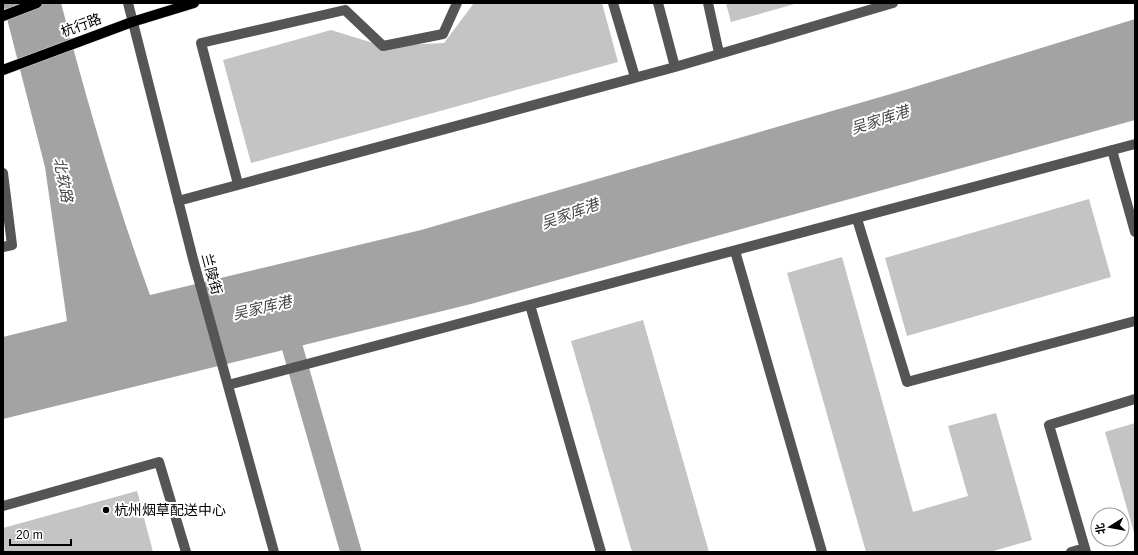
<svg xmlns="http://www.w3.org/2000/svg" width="1138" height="555" font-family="Helvetica,'Noto Sans SC',sans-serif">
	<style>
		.water { fill: #a3a3a3 }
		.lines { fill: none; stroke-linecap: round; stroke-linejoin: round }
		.canal { stroke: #a3a3a3; stroke-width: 21 }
		.building { fill: #c4c4c4 }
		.major-casing { stroke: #dbdbdb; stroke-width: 11 }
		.minor { stroke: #555; stroke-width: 10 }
		.major { stroke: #000; stroke-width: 10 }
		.poi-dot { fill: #000; stroke: #fff; stroke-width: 1.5 }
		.labels { text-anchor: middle; stroke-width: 4; stroke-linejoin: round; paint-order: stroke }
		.street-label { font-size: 14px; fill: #000; stroke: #fff }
		.poi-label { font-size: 14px; fill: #000; stroke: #fff; text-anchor: start }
		.water-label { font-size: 15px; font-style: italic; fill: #444; stroke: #fff }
	</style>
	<rect width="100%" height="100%" fill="#fff"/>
	<path class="water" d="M3,3H61C87,101 115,199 150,295L421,230L908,89L1135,19V120L471,304L3,419V337L67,321L45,167Z"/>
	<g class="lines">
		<path class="canal" d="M285,322L351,552"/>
	</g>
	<path class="building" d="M474,3H602L618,62L251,163L223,60L331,30L383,46L444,43Z
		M726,3H798L731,22Z
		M1089,199L1111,277L907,336L885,258Z
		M842,257L913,512L968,496L948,426L996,413L1032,540L990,552H866L787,273Z
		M643,320L709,552H632L571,341Z
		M1135,423V536L1105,432Z
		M137,491L153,552H3V528Z"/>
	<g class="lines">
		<defs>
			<path id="major" d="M3,16L37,3
				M3,70L132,22L194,3"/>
		</defs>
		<use href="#major" class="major-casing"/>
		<path class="minor" d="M128,3L193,259L274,552
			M613,3L635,77
			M658,3L675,67
			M708,3L719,53
			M1112,150L1135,232
			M3,173L12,245L3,247
			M238,184L201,43L345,10L383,46L443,34L457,3
			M178,201L675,67L893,3
			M857,219L907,382L1135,321
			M735,251L822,552
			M530,305L601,552
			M228,385L1135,144
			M3,506L159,462L186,552
			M1071,552L1085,548
			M1086,552L1049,425L1135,399"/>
		<use href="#major" class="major"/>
	</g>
	<circle class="poi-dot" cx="106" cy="510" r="4"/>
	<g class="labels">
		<g class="street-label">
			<text transform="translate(81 25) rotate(-20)" y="5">杭行路</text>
			<text transform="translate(212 274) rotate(75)" y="5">兰陵街</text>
		</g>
		<g class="poi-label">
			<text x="114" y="515">杭州烟草配送中心</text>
		</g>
		<g class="water-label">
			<text transform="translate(880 120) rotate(-18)" y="5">吴家库港</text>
			<text transform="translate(63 180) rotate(79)" y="5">北软路</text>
			<text transform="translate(570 214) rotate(-20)" y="5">吴家库港</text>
			<text transform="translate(262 308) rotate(-13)" y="5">吴家库港</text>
		</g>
	</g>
	<rect width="1138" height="555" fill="none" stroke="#000000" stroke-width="8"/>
	<g transform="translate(1110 527) rotate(259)"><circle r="19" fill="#ffffff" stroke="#999999"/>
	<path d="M0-3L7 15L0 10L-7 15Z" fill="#000000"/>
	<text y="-6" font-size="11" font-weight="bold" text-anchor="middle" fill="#000000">北</text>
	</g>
	<path d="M10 539v6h61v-6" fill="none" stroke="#000000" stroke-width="2"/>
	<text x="16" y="539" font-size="12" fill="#000000" stroke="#ffffff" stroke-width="3" paint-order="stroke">20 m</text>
</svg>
